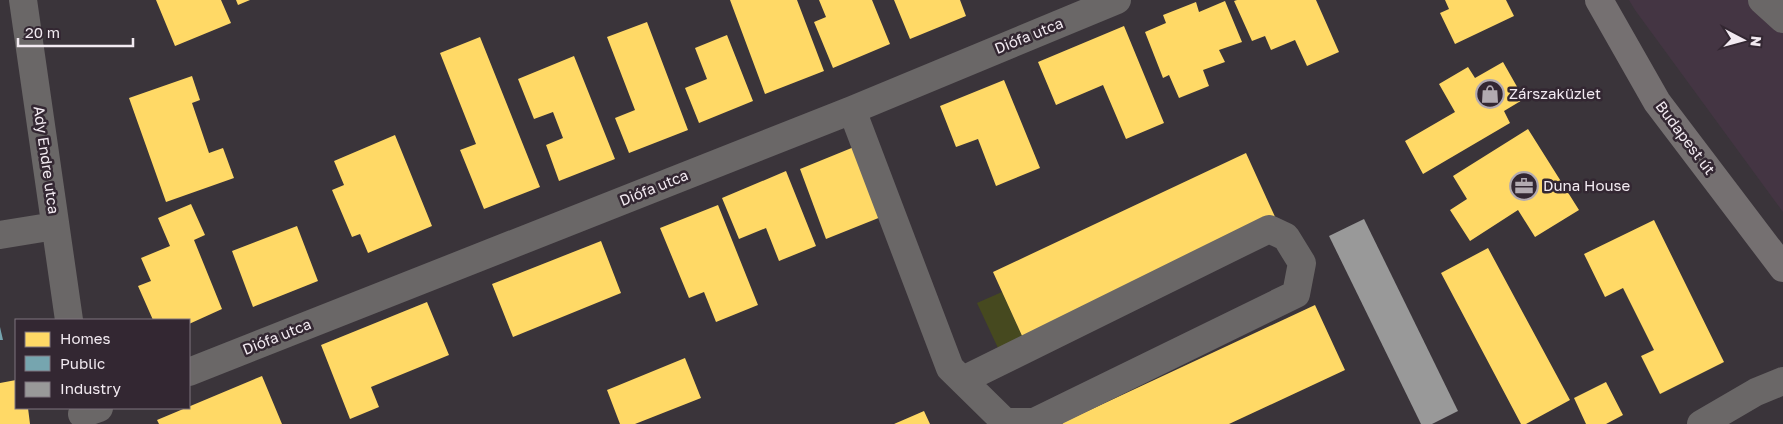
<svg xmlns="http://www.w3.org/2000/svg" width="1783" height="424" font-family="'Golos Text',sans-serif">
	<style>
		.built { fill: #443543 }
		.green { fill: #46491f }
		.homes { fill: #ffd966 }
		.public { fill: #76a5af }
		.industry { fill: #999 }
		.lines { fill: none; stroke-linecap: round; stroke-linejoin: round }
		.minor { stroke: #6a6767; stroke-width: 28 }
		.major { stroke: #757071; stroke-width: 28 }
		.labels { text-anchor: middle; stroke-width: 5; stroke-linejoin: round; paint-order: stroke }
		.street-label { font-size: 15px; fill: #f2eaf1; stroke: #332732 }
		.poi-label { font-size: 15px; fill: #f2eaf1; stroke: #332732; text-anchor: start }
	</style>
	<rect width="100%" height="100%" fill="#3a343a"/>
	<path class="built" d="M1629,0H1783V212L1635,10Z"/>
	<path class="green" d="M1002,292L1023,338L998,348L977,303Z"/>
	<path class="homes" d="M156,0H221L231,23L175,46Z
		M236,0H250L238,5Z
		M730,0H797L824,71L765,94Z
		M819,0H872L890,44L833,68L814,22L826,17Z
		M894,0H960L966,16L910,39Z
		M1237,0H1316L1339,52L1307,66L1295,40L1271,50L1265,36L1252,41L1234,1Z
		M1445,0H1506L1514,16L1455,44L1440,13L1449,9Z
		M1225,1L1242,42L1219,50L1225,62L1203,70L1209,86L1179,98L1169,75L1163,78L1145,32L1166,23L1163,15L1196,2L1199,12Z
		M647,22L688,130L629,153L615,118L635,110L607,37Z
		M1124,26L1164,123L1126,139L1103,85L1056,105L1038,62Z
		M727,35L753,101L699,123L685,88L707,79L695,48Z
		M480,37L540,187L484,209L460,150L476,144L440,53Z
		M574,56L615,159L559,181L546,145L563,138L553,112L534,119L518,79Z
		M1503,62L1524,99L1504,111L1510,123L1423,174L1405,141L1455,112L1439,84L1468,67L1475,78Z
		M192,76L200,100L192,103L209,153L223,148L234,178L166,202L129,98Z
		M1004,80L1040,168L996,186L978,139L956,147L940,106Z
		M1528,129L1579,210L1535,237L1518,210L1470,241L1450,210L1467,199L1453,176Z
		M395,135L432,226L368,253L360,234L352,237L332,190L344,185L334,161Z
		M854,147L881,217L826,239L800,169Z
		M1246,153L1276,219L1023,338L993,272Z
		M786,171L816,246L779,261L766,228L739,239L722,198Z
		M191,204L205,235L194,240L222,309L189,324V320H153L138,286L151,281L141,258L170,246L158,218Z
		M718,205L758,305L716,322L704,292L689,298L660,228Z
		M1654,220L1724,362L1660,394L1641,356L1654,350L1623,288L1605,297L1584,254Z
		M297,226L318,281L253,307L232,251Z
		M601,241L621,293L513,337L492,284Z
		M1488,248L1570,400L1526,424H1521L1441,273Z
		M427,302L449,355L371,387L379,407L350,419L321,345Z
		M1315,305L1345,370L1229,424H1063L1062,423Z
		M685,358L701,398L635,424H620L607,390Z
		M262,376L282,424H159L157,420Z
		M16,380V408H28L30,424H0V383Z
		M1606,382L1623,415L1606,424H1586L1574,398Z
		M924,411L930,424H894Z"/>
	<path class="public" d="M0,327L3,340H0Z"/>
	<path class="industry" d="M1364,219L1458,411L1432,424H1421L1329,236Z"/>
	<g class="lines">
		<path class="minor" d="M23,0L69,320
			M1762,0L1783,19
			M852,110L950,368L1005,422H1034L1296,294L1302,263L1286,237L1269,229L963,380
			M0,235L55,226
			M189,372L852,110L1117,0
			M82,414L99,408
			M1701,424L1756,392L1783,381"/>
		<path class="major" d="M1599,0L1657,102L1783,268"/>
	</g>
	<defs>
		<symbol id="shop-ring" viewBox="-11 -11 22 22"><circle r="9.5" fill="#332732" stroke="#b2aab1" stroke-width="1.5"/><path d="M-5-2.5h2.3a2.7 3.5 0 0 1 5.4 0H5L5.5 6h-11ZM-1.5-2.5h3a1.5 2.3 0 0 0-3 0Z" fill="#b2aab1"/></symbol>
		<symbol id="office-ring" viewBox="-11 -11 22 22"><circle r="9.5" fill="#332732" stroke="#b2aab1" stroke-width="1.5"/><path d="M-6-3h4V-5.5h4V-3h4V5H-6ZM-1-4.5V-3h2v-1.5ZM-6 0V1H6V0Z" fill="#b2aab1"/></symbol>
	</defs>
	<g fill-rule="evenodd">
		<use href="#shop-ring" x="1474" y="78" width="32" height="32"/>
		<use href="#office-ring" x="1508" y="170" width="32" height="32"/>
	</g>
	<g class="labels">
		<g class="street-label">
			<text transform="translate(1029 36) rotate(-22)" y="5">Diófa utca</text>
			<text transform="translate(1685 138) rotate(53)" y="5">Budapest út</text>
			<text transform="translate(46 160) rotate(82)" y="5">Ady Endre utca</text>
			<text transform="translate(654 188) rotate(-22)" y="5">Diófa utca</text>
			<text transform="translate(277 337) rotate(-22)" y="5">Diófa utca</text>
		</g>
		<g class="poi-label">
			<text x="1509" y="99">Zárszaküzlet</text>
			<text x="1543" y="191">Duna House</text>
		</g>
	</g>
	<rect x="15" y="319" width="175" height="90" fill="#332732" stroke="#7f757e"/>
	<rect x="25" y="332" width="25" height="15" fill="#ffd966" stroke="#7f757e"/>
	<text x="60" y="344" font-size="15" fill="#f2eaf1">Homes</text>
	<rect x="25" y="356" width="25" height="15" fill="#76a5af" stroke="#7f757e"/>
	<text x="60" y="369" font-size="15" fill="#f2eaf1">Public</text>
	<rect x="25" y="382" width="25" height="15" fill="#999999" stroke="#7f757e"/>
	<text x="60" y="394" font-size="15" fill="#f2eaf1">Industry</text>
	<g transform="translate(1743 40) rotate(96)" stroke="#332732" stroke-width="4" paint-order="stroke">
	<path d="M0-4L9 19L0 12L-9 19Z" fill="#f2eaf1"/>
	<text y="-8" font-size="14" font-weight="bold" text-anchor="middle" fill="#f2eaf1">N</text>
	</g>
	<path d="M18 38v8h115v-8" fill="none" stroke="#f2eaf1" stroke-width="2.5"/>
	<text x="25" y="38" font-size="15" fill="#f2eaf1" stroke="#332732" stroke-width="4" paint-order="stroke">20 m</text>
</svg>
